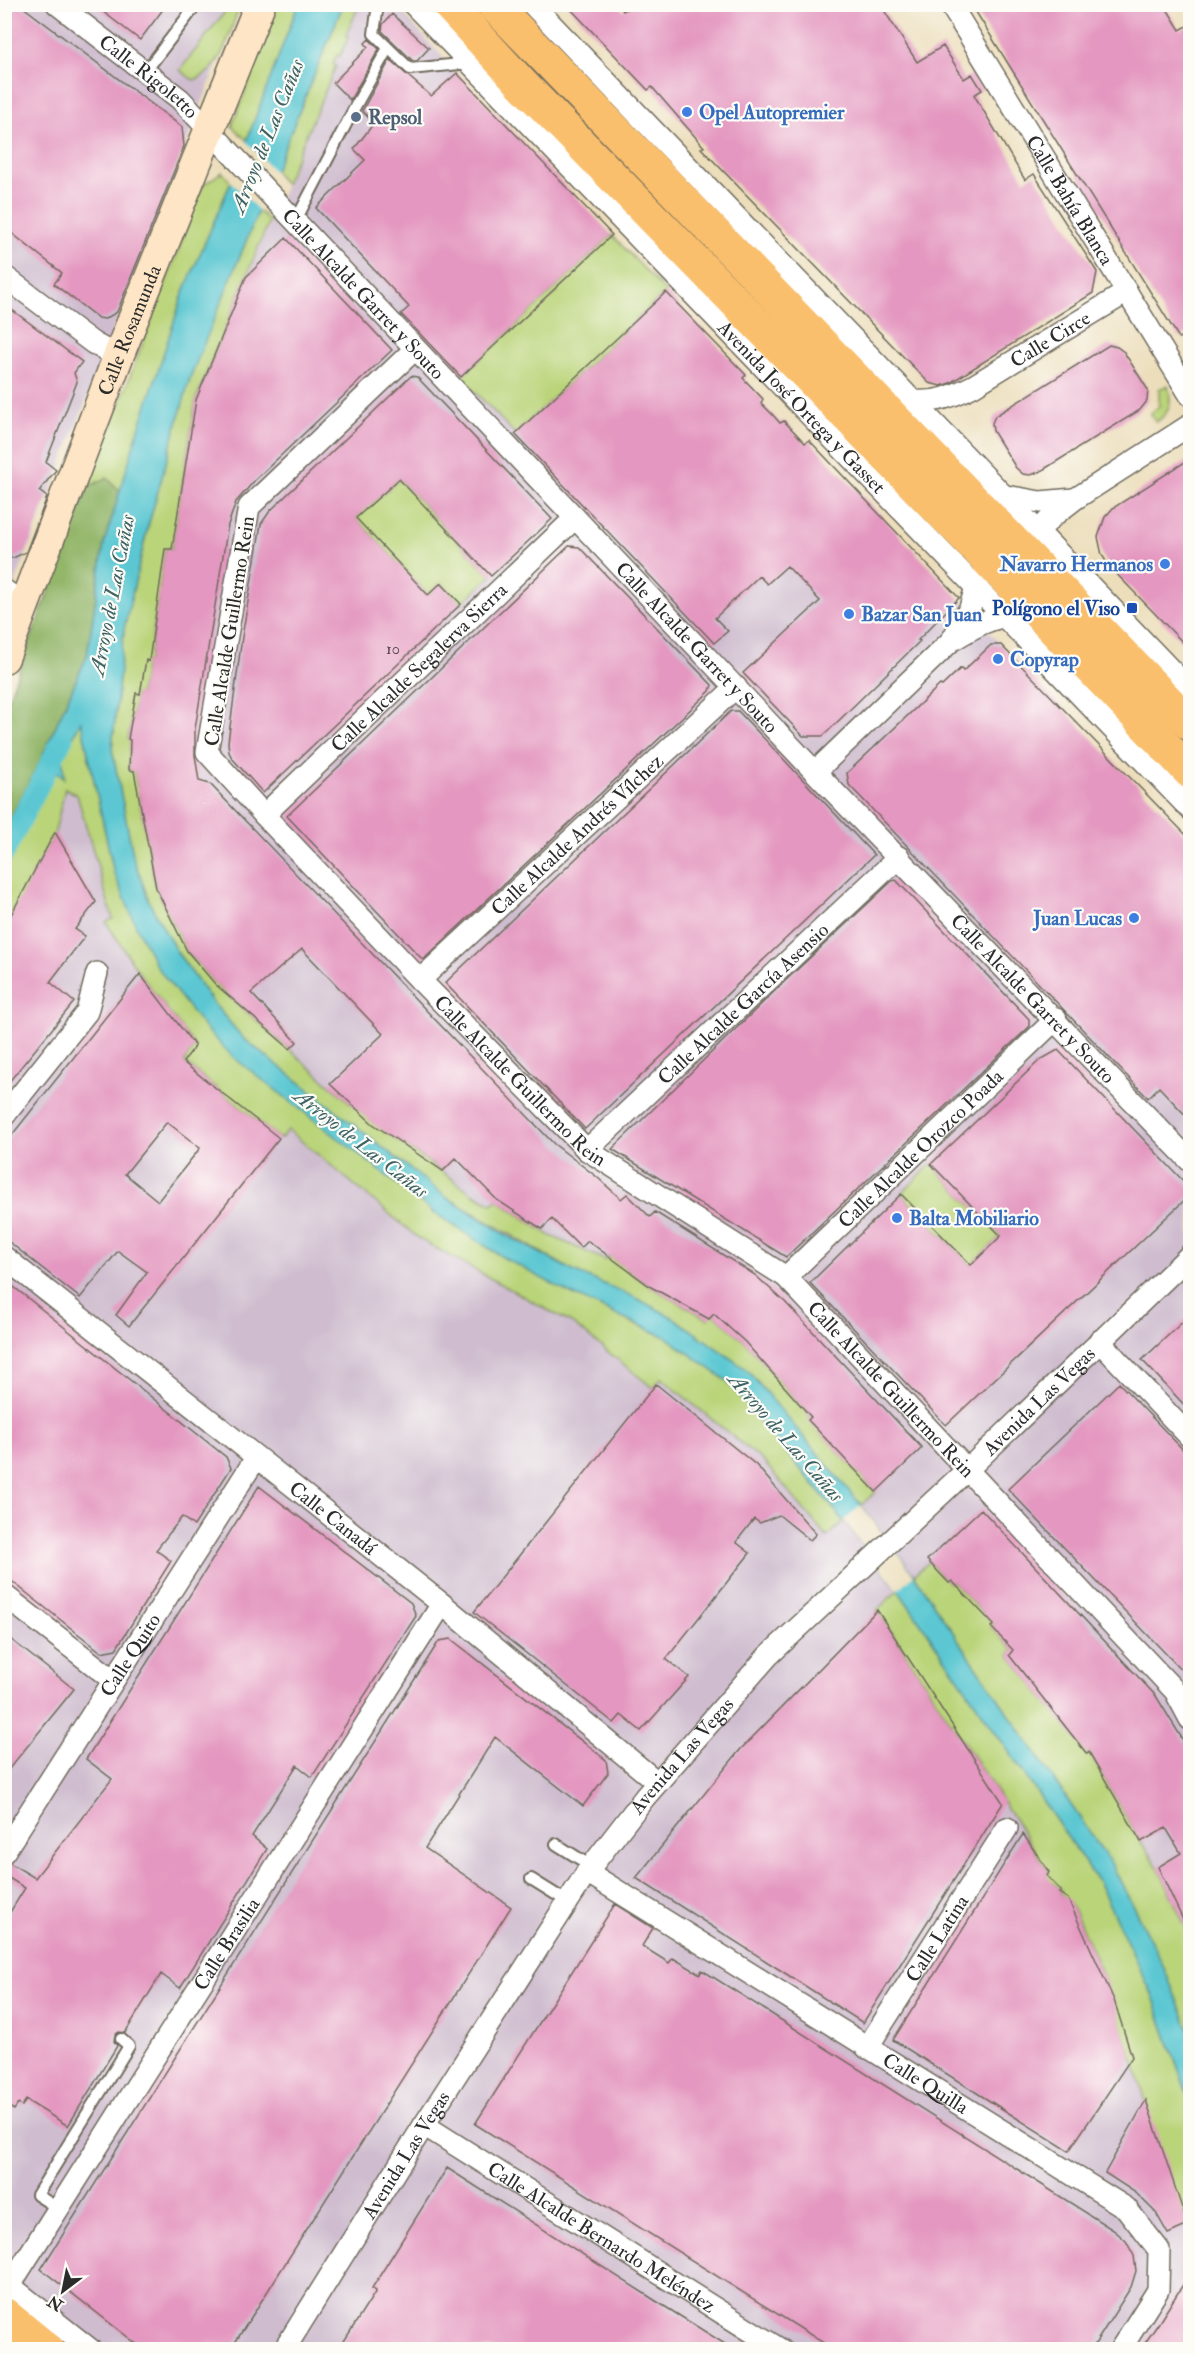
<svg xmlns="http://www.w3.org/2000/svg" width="1195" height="2354" font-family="'IM FELL Double Pica',serif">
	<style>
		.industrial { fill: #cfbdcf }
		.green { fill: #bad479; stroke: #728052; stroke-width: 1.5 }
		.forest { fill: #93b669; stroke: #5f704a; stroke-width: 1.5 }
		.water { fill: #5bc7d2; stroke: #43797e; stroke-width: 1.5 }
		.pier { fill: #ecdebb }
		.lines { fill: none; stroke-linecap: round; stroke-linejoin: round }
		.canal { stroke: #5bc7d2; stroke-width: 21 }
		.building { fill: #e497c0; fill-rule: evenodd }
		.lane-casing { stroke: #6f6a5d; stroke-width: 14 }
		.street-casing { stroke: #6f6a5d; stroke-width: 24 }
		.secondary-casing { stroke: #6f6a5d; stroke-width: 33 }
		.primary-casing { stroke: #6f6a5d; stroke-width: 36 }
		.highway-casing { stroke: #6f6a5d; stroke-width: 36 }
		.lane { stroke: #fff; stroke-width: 10 }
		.street { stroke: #fff; stroke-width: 21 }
		.secondary { stroke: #fde5c5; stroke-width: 30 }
		.primary { stroke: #f9bf6d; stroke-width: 33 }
		.highway { stroke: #f9bf6d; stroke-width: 33 }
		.shop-dot { fill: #3f7fe0; stroke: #fdfcf7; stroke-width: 2 }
		.service-dot { fill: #5c6f8a; stroke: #fdfcf7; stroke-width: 2 }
		.transit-dot { fill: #1a4fb4; stroke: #fdfcf7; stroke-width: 2 }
		.labels { text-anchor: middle; stroke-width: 4.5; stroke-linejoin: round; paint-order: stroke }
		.number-label { font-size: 16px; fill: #594650 }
		.street-label { font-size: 20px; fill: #2b2b2b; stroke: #fdfcf7 }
		.shop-label { font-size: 20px; font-weight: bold; fill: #366cbe; stroke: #fdfcf7; text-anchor: start }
		.service-label { font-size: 20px; font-weight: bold; fill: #4e5e75; stroke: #fdfcf7; text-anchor: start }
		.transit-label { font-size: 20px; font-weight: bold; fill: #164399; stroke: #fdfcf7; text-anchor: end }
		.water-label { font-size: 21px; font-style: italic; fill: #3c6265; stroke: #fdfcf7 }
	</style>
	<rect width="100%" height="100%" fill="#fdfcf7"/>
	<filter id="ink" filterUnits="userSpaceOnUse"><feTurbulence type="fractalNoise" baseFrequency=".0167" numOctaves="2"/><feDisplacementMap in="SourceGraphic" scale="12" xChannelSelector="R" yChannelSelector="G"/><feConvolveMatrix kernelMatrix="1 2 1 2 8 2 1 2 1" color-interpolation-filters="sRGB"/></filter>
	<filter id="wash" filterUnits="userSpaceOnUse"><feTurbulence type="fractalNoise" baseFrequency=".008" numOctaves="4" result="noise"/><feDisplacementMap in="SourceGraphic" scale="24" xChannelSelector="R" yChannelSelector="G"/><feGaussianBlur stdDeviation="1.35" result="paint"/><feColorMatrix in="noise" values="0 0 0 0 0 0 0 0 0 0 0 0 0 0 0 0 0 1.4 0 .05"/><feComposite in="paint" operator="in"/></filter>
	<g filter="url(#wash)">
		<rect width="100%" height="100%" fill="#ecdebb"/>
		<path class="industrial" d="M5,5H240L5,609Z
			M359,5H395L457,73L746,375L743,378L763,399L762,403L772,414L780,423L784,421L805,443L809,440L960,599L1001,645L1190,840V2349H79L5,2290V928L55,832L65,788L128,739L136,693L140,694L146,660H149L165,549H172L196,399L335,67L333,66L337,55L340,56L348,36L346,35Z"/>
		<path class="green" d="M230,5H240C230,30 223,73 193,80L180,70Z
			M278,5H298L247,141L232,126Z
			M343,5H359L346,35L349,36L340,56L337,55L333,65L336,66L285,184L274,171Z
			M222,172L231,182L183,294L120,491L107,478L88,487L203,185Z
			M257,209L269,221L196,399L172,549H165L149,661H146L140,694H136L128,739L130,740L129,770L134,771L156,888L187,951L214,983L373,1123L472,1193L492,1204L497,1200L551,1236L605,1260L609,1256L651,1287L708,1319L714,1314L745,1342L811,1417L809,1420L876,1492L861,1505L747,1370L674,1318L631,1296L573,1271L446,1197L243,1038L214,1004L177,952L150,904L134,860L112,749L124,629L147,530L190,378Z
			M612,235L666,292L515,434L461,377Z
			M1168,385C1172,401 1171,413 1156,422L1150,414L1159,406V389Z
			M399,479L491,576L461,604L441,583L428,595L356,518Z
			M81,720L114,873L234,1057L436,1214L504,1258L628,1321L666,1337L727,1381L844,1521L827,1537L764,1462L661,1378L653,1388L573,1324L421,1240L288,1130L280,1139L184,1062L195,1046L140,974L106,922L113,919L77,795L65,788L55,832L5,928V828L42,757L63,777V756Z
			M931,1164L1001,1236L971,1265L901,1194Z
			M929,1562L949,1583L952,1581L994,1625L991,1627L1013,1650L1009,1655L1087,1753L1089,1752L1141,1842L1158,1867L1190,1937V2032L1161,1961L1112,1865L914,1575Z
			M898,1590L1099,1883L1153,1996L1190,2102V2233C1151,2135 1131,2030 1085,1935C1079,1921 1072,1901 1059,1893L1061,1890L1046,1877L1049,1872L877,1610Z"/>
		<path class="forest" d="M107,478L120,491L104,544L87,656L42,757L5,828L4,710L88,487Z"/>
		<path class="water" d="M298,5H343L190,378L147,530L124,629L112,749L134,860L150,904L177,952L214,1004L243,1038L446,1197L508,1236L573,1271L632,1296L674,1318L747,1370L861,1505L914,1575L1112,1865L1161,1961L1190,2032V2102L1153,1996L1099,1883L898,1590L844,1521L727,1381L666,1337L569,1293L504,1258L436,1214L233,1057L203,1026L157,967L137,928L114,873L81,721L63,756L64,778L42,757L87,656L104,544L134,444L183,294L231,182Z"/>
		<path class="pier" d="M244,139L276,173L260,212L229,180Z
			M861,1505L914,1575L898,1590L844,1521Z"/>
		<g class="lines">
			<path class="canal" d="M4,853L63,738"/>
		</g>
		<g id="blocks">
			<path class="building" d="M4,4H19L182,127L184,146L117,312L105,319L98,318L54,284L62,273L4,227Z
				M93,4H167L140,40Z
				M566,4H618L623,11L634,4H880L917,62L943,46L964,79L972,74L982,90L974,95L1025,180L1034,174L1097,272L1093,293L950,383L941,386L929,383L701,148L704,147L652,87L648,90Z
				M971,4H1164L1180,30L1191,24V331L1179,338Z
				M392,14L429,48L417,61H413L382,31L383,24Z
				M369,39L379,49L350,100L333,83L368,47L365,43Z
				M390,60L431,96L457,73L612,235L461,377L401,314L409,307L316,208L365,160L354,149L374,123L362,111Z
				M286,238L392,350L255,480L236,502L228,525L195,729V755L199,781L210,784L554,1144L597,1177L621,1199L627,1194L650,1217L655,1212L755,1275L785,1302L922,1448L876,1492L808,1420L811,1417L745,1342L714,1314L709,1319L651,1287L588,1241L581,1248L552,1219L542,1229L497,1200L456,1158L443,1171L373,1124L330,1084L383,1034L302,949L251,993L297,1042L290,1049L215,984L187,951L156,888L134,771L129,770L130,740L128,739L136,693L140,694L146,660L149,661L165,549H172L196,400L246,277Z
				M666,292L746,375L743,378L763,399L761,403L772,414L780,423L784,421L805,443L809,440L959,598L918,640L920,641L823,736H803L743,673L820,601L787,566L767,584L759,576L715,618L728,631L714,643L515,434Z
				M4,304L82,362L74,373L77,382L46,462L56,470L39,491L47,497L26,552L13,558H4Z
				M1109,345L1117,347L1124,352L1148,390L1147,401L1140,410L1041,471L1031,475L1023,474L1016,468L993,431L992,423L995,416Z
				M411,376L417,377L552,519L491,576L399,479L356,518L428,595L441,583L461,604L263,793L232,758L229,752L228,742L242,637L261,524L270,511Z
				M1191,458V651L1109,566L1102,555L1098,537L1105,517L1113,508Z
				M569,546L579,547L712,685L710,691L423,960L287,816Z
				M991,645H1001L1191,840V1121L1159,1087L1148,1098L849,785L847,773L940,685L942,686L961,668L963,671Z
				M731,711H738L874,855L585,1129L445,983Z
				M55,832L96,902L75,929L85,936L50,982L74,1002L4,1088V928Z
				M896,880L1029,1019V1027L786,1257L612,1149L785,981L892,881Z
				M140,974L195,1046L183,1062L279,1138L129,1326L116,1315L147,1272L118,1251L80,1298L4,1238V1145ZM167,1122L200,1148L158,1201L125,1174Z
				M1058,1050L1191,1189V1194L946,1425L810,1283L901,1194L971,1265L1001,1236L931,1164L1040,1060Z
				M4,1279L226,1457L231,1468L194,1526L182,1517L156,1550L171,1561L116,1649L101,1652L4,1575Z
				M1191,1314V1412L1142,1360Z
				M1119,1383L1191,1458V1680L1008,1489Z
				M656,1384L756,1465L816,1534L810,1540L779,1515L760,1523L754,1519L736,1542L750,1553L666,1659L689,1677L641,1731L621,1715L614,1723L474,1612Z
				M259,1486L411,1603L416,1616L312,1777L297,1765L252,1836L267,1849L180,1988L161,1974L125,2033L119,2032L115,2035L114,2041L117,2046L68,2126L26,2100L22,2106L18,2104L14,2110L4,2104V1922L25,1888L4,1875V1865L10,1863L35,1878L112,1779L86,1759Z
				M981,1509L1156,1696L1191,1753V1937L1158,1867L1181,1853L1166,1828L1141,1842L1089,1752L1087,1754L1009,1655L1013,1650L991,1627L994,1625L952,1581L949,1583L927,1560Z
				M877,1610L1003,1803L863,2023L636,1878L740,1750Z
				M4,1634L74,1689L4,1775Z
				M451,1639L606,1760L608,1773L583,1806L495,1737L425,1848L511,1907L231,2349H143L41,2269L439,1641Z
				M1023,1834L1049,1872L1047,1876L1061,1891L1059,1893L1068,1899L1114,2000L1132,2057L1069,2151L893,2040Z
				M615,1904L653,1928L642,1946L669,1963L673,1958L700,1974L702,1970L1115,2231L1126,2241L1134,2256L1136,2271L1131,2287L1092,2349H833L475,2124Z
				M1146,2100L1186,2220V2226L1168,2234L1156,2213L1136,2193L1105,2173Z
				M447,2168L656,2301L733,2349H339L376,2291L372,2288Z
				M1191,2272V2349H1141L1158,2324Z"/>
		</g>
	</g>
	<g filter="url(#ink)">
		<use href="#blocks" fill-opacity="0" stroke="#6f6a5d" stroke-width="1.5"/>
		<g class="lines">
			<defs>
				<path id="lane" d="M378,4L374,34L410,69L470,63
					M145,72L197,4
					M295,222L356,105L388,48
					M556,1844L591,1866
					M531,1879L568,1902
					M59,2209L37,2195L129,2046L121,2039"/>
				<g id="street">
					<path id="s1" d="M57,4L180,99L815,772L1190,1161"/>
					<path id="s2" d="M413,4L1190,809"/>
					<path d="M532,4L1190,690"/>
					<path id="s3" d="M950,4L1190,395"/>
					<path d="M4,276L93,343L118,357"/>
					<path id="s4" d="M415,349L249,507L207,752L264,815L420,980L587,1150L786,1277L1175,1691L1190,1719"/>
					<path id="s5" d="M914,401C937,403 953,396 973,386L1127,292"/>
					<path d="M1006,496L1040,502L1074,499"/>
					<path d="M1028,541L1053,516L1075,499L1190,425"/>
					<path d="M4,590L25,605"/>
					<path d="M953,638L970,608L978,579"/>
					<path d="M815,772L951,641C971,629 991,616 1014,616"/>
					<path id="s6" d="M264,815L575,518"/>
					<path id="s7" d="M420,980L736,687"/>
					<path d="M4,1116L87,1012L97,973"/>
					<path id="s8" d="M587,1150L899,857"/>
					<path id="s9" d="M4,1257L442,1604L657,1782"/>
					<path id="s10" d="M786,1277L1056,1019"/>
					<path d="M1099,1341L1190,1437"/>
					<path d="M4,1595L113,1680"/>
					<path id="s11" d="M4,1852L256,1458"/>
					<path id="s12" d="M587,1872L1126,2208L1159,2250L1158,2290L1120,2350"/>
					<path id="s13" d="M867,2048L1007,1828"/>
					<path id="s14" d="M424,2125L781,2350"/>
					<path d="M4,2281L91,2350"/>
					<path id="s15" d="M10,2285L442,1604"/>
					<path id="s16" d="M284,2350L424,2125L587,1872L645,1797L768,1656L968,1469L1190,1255"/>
				</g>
				<g id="secondary">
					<path id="s17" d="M4,658L118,357L260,4"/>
				</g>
				<path id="primary" d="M448,4L522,84L976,548L1190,772
					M493,4C725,245 958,485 1190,724"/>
				<path id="highway" d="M4,2314L48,2350
					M4,2348L6,2350"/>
			</defs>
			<use href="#lane" class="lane-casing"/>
			<use href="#street" class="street-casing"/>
			<use href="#secondary" class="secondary-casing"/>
			<use href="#primary" class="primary-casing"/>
			<use href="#highway" class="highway-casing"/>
			<use href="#lane" class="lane"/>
			<use href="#street" class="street"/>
			<use href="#secondary" class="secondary"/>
			<use href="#primary" class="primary"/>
			<use href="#highway" class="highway"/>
		</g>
	</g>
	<g class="shop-dot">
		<circle cx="687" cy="112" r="6"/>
		<circle cx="1165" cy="564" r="6"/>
		<circle cx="849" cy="614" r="6"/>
		<circle cx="998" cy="659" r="6"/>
		<circle cx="1134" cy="918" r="6"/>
		<circle cx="897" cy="1218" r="6"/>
	</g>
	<circle class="service-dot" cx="356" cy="117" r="6"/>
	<rect class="transit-dot" x="1126" y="602" width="12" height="12" rx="3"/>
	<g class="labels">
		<g class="number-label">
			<text x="393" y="654">10</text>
		</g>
		<g class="street-label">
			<text dy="7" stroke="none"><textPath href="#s1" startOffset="117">Calle Rigoletto</textPath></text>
			<text dy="7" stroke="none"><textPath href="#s3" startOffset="230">Calle Bahía Blanca</textPath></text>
			<text dy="7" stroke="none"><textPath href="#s1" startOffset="423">Calle Alcalde Garret y Souto</textPath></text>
			<text dy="7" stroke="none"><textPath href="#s17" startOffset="351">Calle Rosamunda</textPath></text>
			<text dy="7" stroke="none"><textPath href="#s5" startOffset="152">Calle Circe</textPath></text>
			<text dy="7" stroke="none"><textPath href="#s2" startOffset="560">Avenida José Ortega y Gasset</textPath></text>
			<text transform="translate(229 631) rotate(-81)" y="7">Calle Alcalde Guillermo Rein</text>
			<text dy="7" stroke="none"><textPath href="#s1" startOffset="909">Calle Alcalde Garret y Souto</textPath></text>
			<text dy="7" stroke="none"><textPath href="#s6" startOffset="214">Calle Alcalde Segalerva Sierra</textPath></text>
			<text dy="7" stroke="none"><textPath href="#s7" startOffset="214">Calle Alcalde Andrés Vílchez</textPath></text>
			<text dy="7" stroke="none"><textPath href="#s1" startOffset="1395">Calle Alcalde Garret y Souto</textPath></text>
			<text dy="7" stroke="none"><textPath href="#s8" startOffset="214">Calle Alcalde García Asensio</textPath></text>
			<text dy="7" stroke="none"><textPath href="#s4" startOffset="932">Calle Alcalde Guillermo Rein</textPath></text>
			<text dy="7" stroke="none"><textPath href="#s10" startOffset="186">Calle Alcalde Orozco Poada</textPath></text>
			<text dy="7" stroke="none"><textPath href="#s4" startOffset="1418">Calle Alcalde Guillermo Rein</textPath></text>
			<text dy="7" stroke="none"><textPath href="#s16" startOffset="1220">Avenida Las Vegas</textPath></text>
			<text dy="7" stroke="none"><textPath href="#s9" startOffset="420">Calle Canadá</textPath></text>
			<text dy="7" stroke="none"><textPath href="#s11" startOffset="234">Calle Quito</textPath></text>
			<text dy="7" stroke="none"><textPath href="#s16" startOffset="716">Avenida Las Vegas</textPath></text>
			<text dy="7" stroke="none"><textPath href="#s13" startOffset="130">Calle Latina</textPath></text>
			<text dy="7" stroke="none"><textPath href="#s15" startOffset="404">Calle Brasilia</textPath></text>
			<text dy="7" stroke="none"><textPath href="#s12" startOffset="399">Calle Quilla</textPath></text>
			<text dy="7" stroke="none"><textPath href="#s16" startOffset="230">Avenida Las Vegas</textPath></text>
			<text dy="7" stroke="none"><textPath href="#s14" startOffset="210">Calle Alcalde Bernardo Meléndez</textPath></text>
		</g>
		<g class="shop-label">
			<text x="699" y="119">Opel Autopremier</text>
			<text x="1153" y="571" text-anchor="end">Navarro Hermanos</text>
			<text x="861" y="621">Bazar San Juan</text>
			<text x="1010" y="666">Copyrap</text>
			<text x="1122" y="925" text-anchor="end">Juan Lucas</text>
			<text x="909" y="1225">Balta Mobiliario</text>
		</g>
		<g class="service-label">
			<text x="368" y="124">Repsol</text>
		</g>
		<g class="transit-label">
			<text x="1120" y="615">Polígono el Viso</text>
		</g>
		<g class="water-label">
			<text transform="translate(267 136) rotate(-68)" y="7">Arroyo de Las Cañas</text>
			<text transform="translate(112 595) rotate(-79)" y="7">Arroyo de Las Cañas</text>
			<text transform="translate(361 1143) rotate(38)" y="7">Arroyo de Las Cañas</text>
			<text transform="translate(786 1437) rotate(49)" y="7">Arroyo de Las Cañas</text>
		</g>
	</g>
	<rect width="1195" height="2354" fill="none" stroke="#fdfcf7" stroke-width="24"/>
	<g transform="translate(63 2291) rotate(212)" stroke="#fdfcf7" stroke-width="4.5" paint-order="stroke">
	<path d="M0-4.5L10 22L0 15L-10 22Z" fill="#2b2b2b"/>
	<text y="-9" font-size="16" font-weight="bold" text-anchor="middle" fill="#2b2b2b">N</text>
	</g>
</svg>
